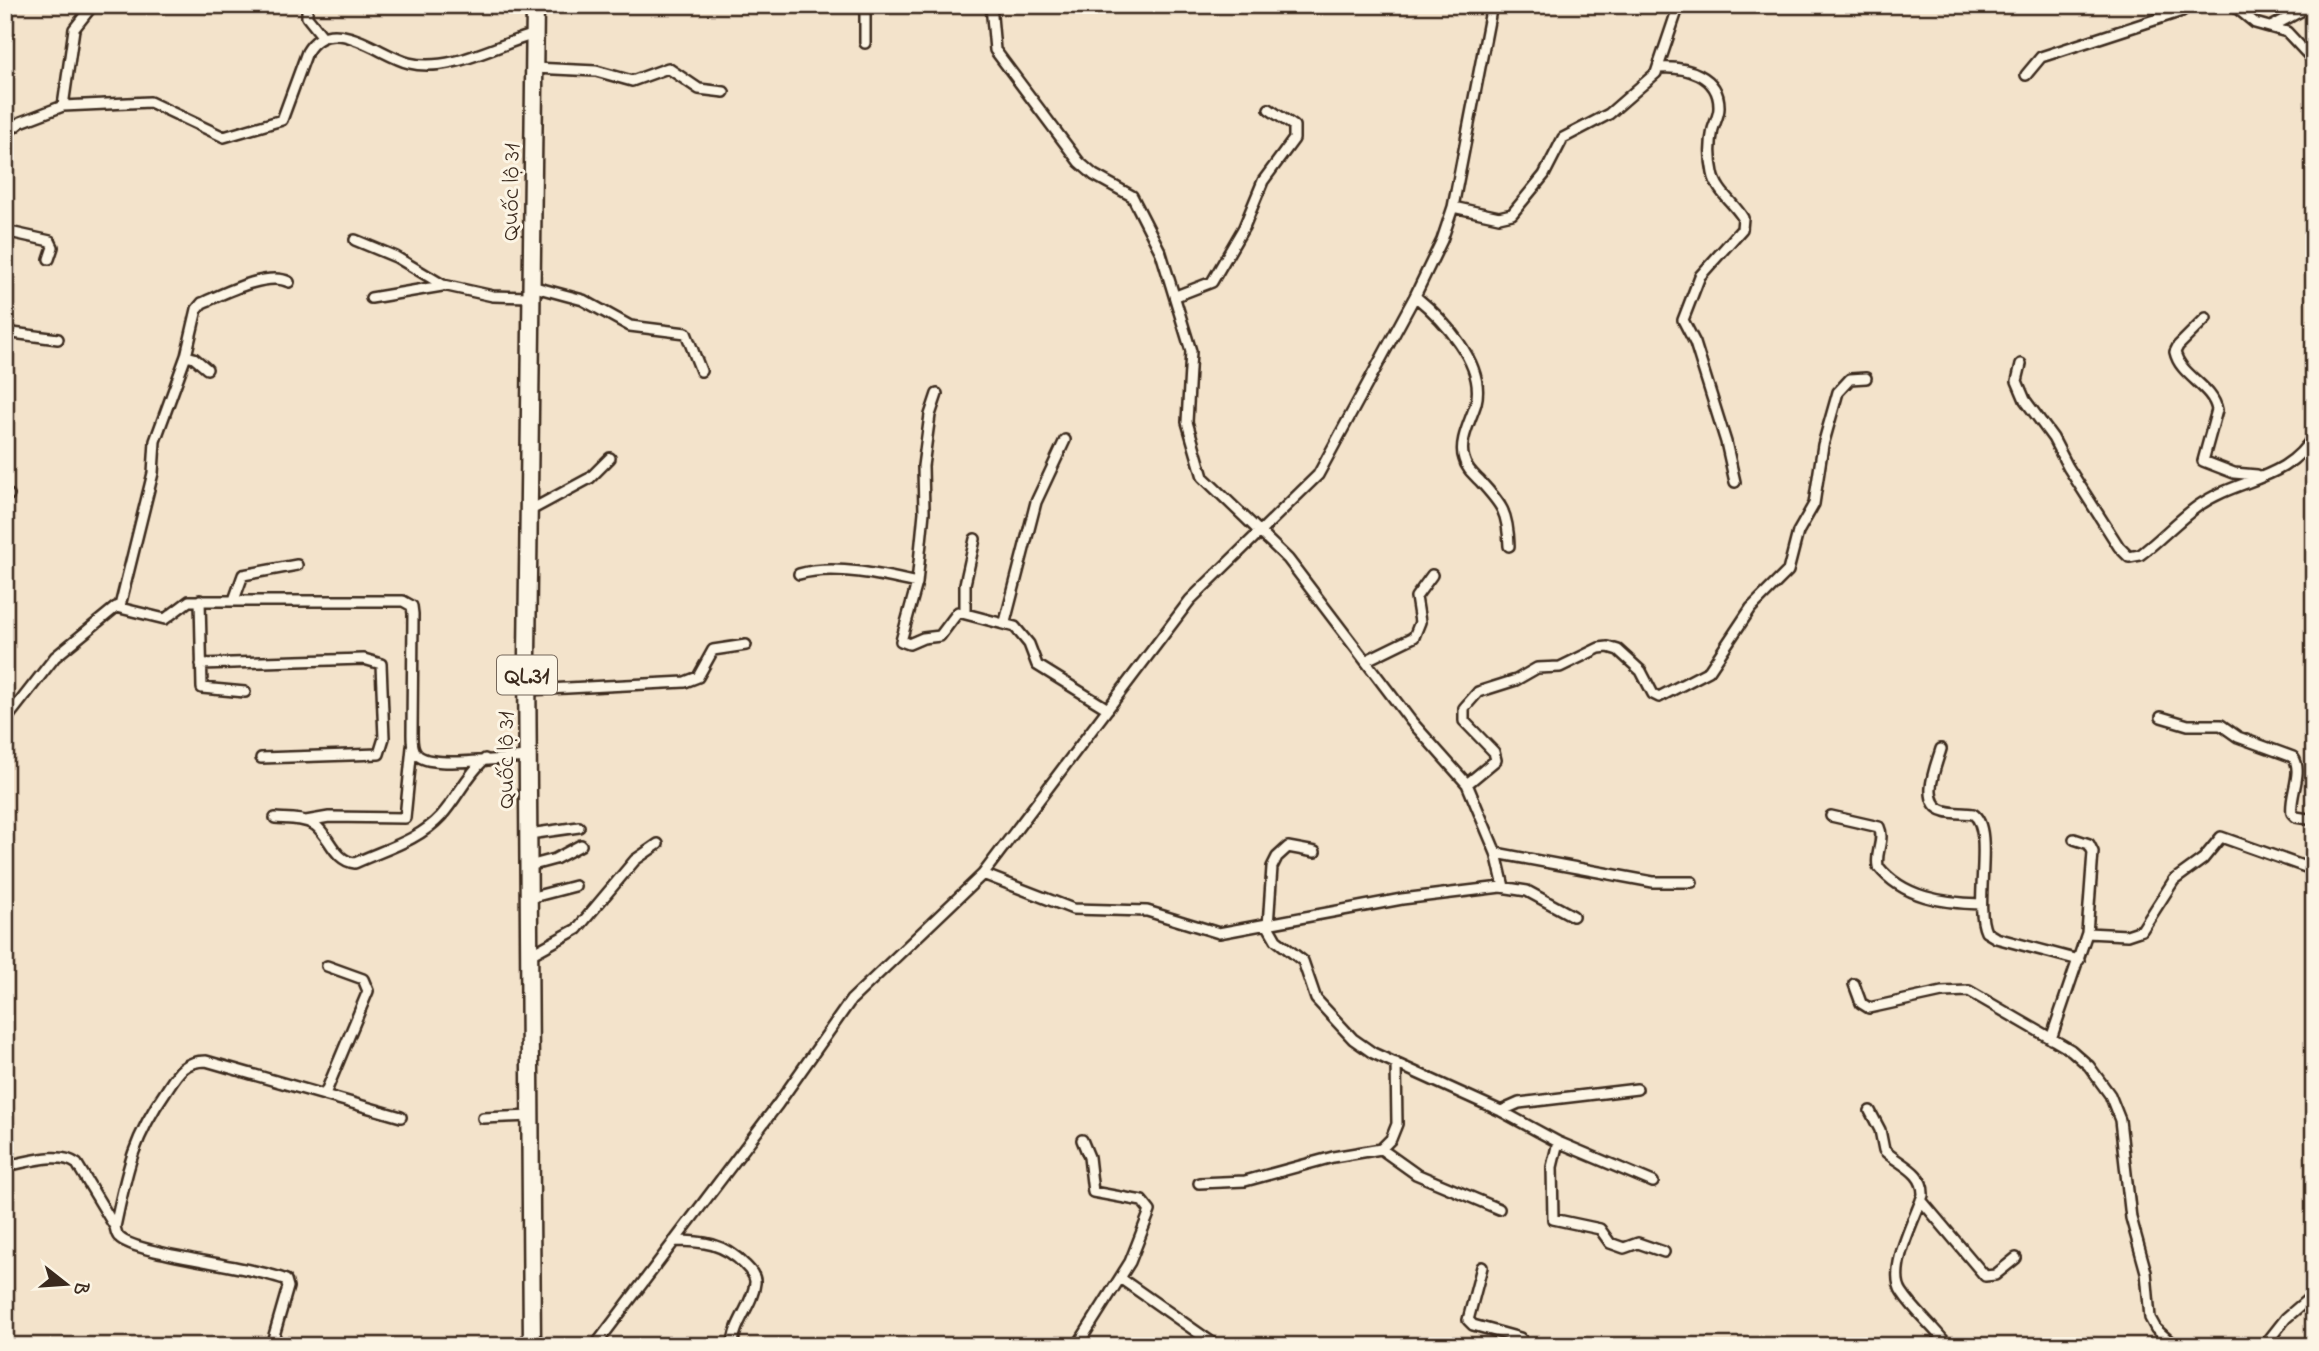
<svg xmlns="http://www.w3.org/2000/svg" width="2319" height="1351" font-family="'Indie Flower',sans-serif">
	<style>
		.lines { fill: none; stroke-linecap: round; stroke-linejoin: round }
		.street-casing { stroke: #3b2a1e; stroke-width: 14 }
		.highway-casing { stroke: #3b2a1e; stroke-width: 21 }
		.street { stroke: #fcf5e5; stroke-width: 9 }
		.highway { stroke: #fcf5e5; stroke-width: 16 }
		.labels { text-anchor: middle; stroke-width: 6; stroke-linejoin: round; paint-order: stroke }
		.shield { fill: #fcf5e5; stroke: #75675a; stroke-width: 2 }
		.shield-label { font-size: 23px; font-weight: bold; fill: #3b2a1e }
		.street-label { font-size: 24px; fill: #3b2a1e; stroke: #fcf5e5 }
	</style>
	<rect width="100%" height="100%" fill="#f3e3cb"/>
	<filter id="ink" filterUnits="userSpaceOnUse"><feTurbulence type="fractalNoise" baseFrequency=".0143" numOctaves="2"/><feDisplacementMap in="SourceGraphic" scale="14" xChannelSelector="R" yChannelSelector="G"/><feConvolveMatrix kernelMatrix="1 2 1 2 8 2 1 2 1" color-interpolation-filters="sRGB"/></filter>
	<g filter="url(#ink)">
		<g class="lines">
			<defs>
				<path id="street" d="M307,5V17L323,37
					M991,5L995,50L1079,162L1094,175L1132,196L1161,253L1191,351L1187,422L1203,477L1288,559L1411,721L1467,784L1496,760L1494,752L1464,721V708L1478,692L1516,680L1537,668L1560,667L1599,648L1608,647L1618,650L1641,671L1653,694L1659,697L1709,671L1751,608L1788,571L1798,532L1814,504L1823,445L1838,392L1850,379L1866,378
					M2233,5L2255,23L2287,32L2314,61
					M2273,26L2312,5
					M865,43V5
					M534,68L596,71L632,81L668,68L699,89L724,92
					M1659,68C1685,66 1720,75 1719,108C1719,115 1715,122 1713,129C1710,143 1710,159 1713,173C1716,191 1734,203 1743,218L1742,229L1700,276L1683,320L1695,343L1726,442L1735,482
					M2026,75L2041,57L2182,11L2189,5
					M63,106L74,29L93,5
					M5,134L21,122L63,106L150,102L224,137L282,120L307,52C331,11 380,56 409,63C450,73 496,45 535,34
					M1453,207L1499,217L1512,214L1544,175L1563,138L1609,114L1656,73L1679,5
					M5,231L50,241L53,247L49,259
					M355,240L396,257L443,285L493,296L531,297
					M531,286L583,300L630,326L686,333L701,371
					M1176,296L1212,282L1244,227L1263,181L1294,139V126L1269,109
					M1415,296C1442,318 1486,364 1476,403C1471,420 1458,442 1464,459C1466,468 1473,474 1480,481C1502,505 1508,512 1509,546
					M371,298L442,286
					M2206,318L2178,346L2175,352C2180,376 2213,386 2217,410L2203,461L2234,473L2257,475
					M5,332L58,339
					M186,356L194,358L207,369
					M2021,364L2017,381L2025,400L2053,438L2068,467L2119,547L2129,557L2140,555C2160,540 2177,521 2198,506C2239,477 2287,482 2314,435
					M937,394L930,415L923,466L924,512L917,583L901,641L909,644L923,638L940,636L958,612L1015,627L1029,644L1037,665L1108,709
					M5,497L9,495
					M529,511L590,478L610,458
					M799,574C834,564 882,575 917,583
					M200,600L202,688L245,692
					M234,600L243,575L297,565
					M120,606L153,473L155,441L186,356L197,309L202,303C225,293 267,271 289,282
					M965,612V584L975,539
					M1005,622L1036,502L1065,440
					M1367,660L1414,637L1420,622L1416,597L1432,575
					M201,664L364,659L381,664L384,738L379,754L261,758
					M528,690L685,682L698,677L713,650L746,645
					M2161,717L2188,725H2221L2238,737L2293,757C2304,771 2289,796 2292,813L2296,817L2314,820
					M5,721L55,657L116,607L165,619L189,601H403L412,606L413,614L412,734C412,742 412,754 422,758C439,767 506,758 528,757
					M1941,749C1936,766 1919,804 1945,811C1954,814 1964,812 1973,814C1995,828 1973,905 1986,932L1996,938L2079,960
					M1467,784L1496,853L1504,887
					M1831,816L1879,827C1885,840 1875,852 1878,866C1903,898 1944,903 1981,904
					M275,818C288,819 303,818 315,825C330,836 334,861 355,863C385,849 418,841 441,816C458,797 466,776 485,759
					M306,821L329,817L405,818L412,747
					M529,834L579,827
					M1315,852L1288,847L1277,857L1272,867L1268,926L1276,940L1303,961L1316,999L1353,1039L1373,1053L1501,1111L1558,1142L1653,1182
					M1496,853L1653,882H1692
					M529,866L555,859L581,845
					M983,874L1073,909L1147,911L1219,933L1402,899L1501,887L1527,891L1573,916
					M529,898L575,886
					M2087,933L2127,935L2142,930L2174,880L2203,859L2221,837L2314,870
					M530,955L577,929L635,860L658,844
					M1854,984L1861,1003L1869,1008L1942,992L1969,991L2071,1050L2089,1066L2110,1095L2120,1120L2131,1218L2146,1272L2150,1318L2156,1329L2175,1346
					M2051,1039L2087,933L2093,852L2089,844L2074,839
					M325,1094L368,991L363,979L327,966
					M1501,1111L1519,1103L1637,1089
					M1870,1111L1880,1130L1884,1150C1899,1165 1924,1171 1923,1195C1915,1219 1887,1270 1902,1292C1915,1312 1934,1327 1948,1346
					M483,1118L532,1116
					M1558,1142L1552,1167L1553,1219L1600,1229L1610,1243L1624,1248L1638,1243L1664,1252
					M1381,1149L1416,1174L1499,1209
					M5,1166C26,1163 59,1150 77,1164L115,1227
					M1199,1183L1245,1181L1333,1157L1381,1149L1391,1139L1397,1124L1396,1063
					M1921,1200L1985,1276L1995,1275L2016,1258
					M674,1241C703,1241 724,1243 745,1265C750,1270 756,1276 755,1283C753,1305 733,1323 733,1346
					M1482,1267L1468,1320L1473,1325L1520,1338L1527,1346
					M1120,1278L1217,1346
					M271,1346L288,1287L286,1280C255,1266 136,1255 119,1237C116,1234 116,1230 115,1227C127,1171 132,1140 166,1091C177,1074 183,1061 206,1061L401,1117
					M595,1346L778,1104L851,1000L983,874L1190,600L1318,475L1415,296L1442,240L1453,207L1492,5
					M1077,1346L1130,1262L1150,1211L1142,1201L1093,1192L1089,1157L1082,1140
					M2264,1346L2286,1318L2314,1294"/>
				<path id="highway" d="M532,1346L527,655L535,5"/>
			</defs>
			<use href="#street" class="street-casing"/>
			<use href="#highway" class="highway-casing"/>
			<use href="#street" class="street"/>
			<use href="#highway" class="highway"/>
		</g>
	</g>
	<g class="labels">
		<rect class="shield" x="497" y="655.5" width="60" height="39" rx="5"/>
		<g class="shield-label">
			<text x="527" y="683">QL.31</text>
		</g>
		<g class="street-label">
			<text transform="translate(510 192) rotate(-89)" y="8">Quốc lộ 31</text>
			<text transform="translate(505 760) rotate(-90)" y="8">Quốc lộ 31</text>
		</g>
	</g>
	<rect width="2319" height="1351" fill="none" stroke="#fcf5e5" stroke-width="28"/>
	<rect x="14" y="14" width="2291" height="1323" fill="none" stroke="#3b2a1e" stroke-width="2.5" filter="url(#ink)"/>
	<g transform="translate(66 1284) rotate(107)" stroke="#fcf5e5" stroke-width="5" paint-order="stroke">
	<path d="M0-5L12 26L0 18L-12 26Z" fill="#3b2a1e"/>
	<text y="-10" font-size="19" font-weight="bold" text-anchor="middle" fill="#3b2a1e">B</text>
	</g>
</svg>
